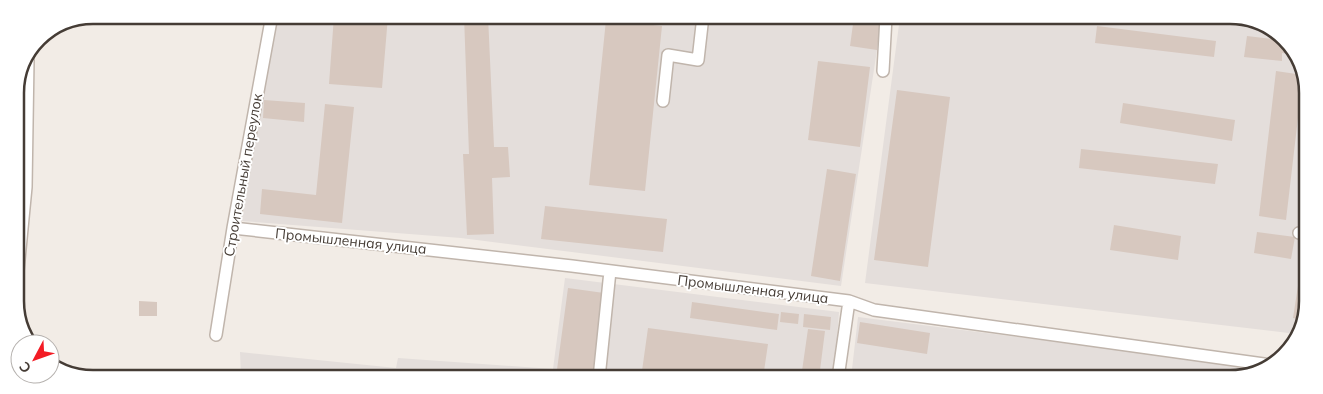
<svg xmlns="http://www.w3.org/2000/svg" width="1323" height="394" font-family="Mulish,sans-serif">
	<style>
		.industrial { fill: #e4dedb }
		.building { fill: #d7c8bf }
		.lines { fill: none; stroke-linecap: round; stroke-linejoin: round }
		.minor-casing { stroke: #c0b5ac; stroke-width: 14 }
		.minor { stroke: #fff; stroke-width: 11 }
		.labels { text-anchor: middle; stroke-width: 4; stroke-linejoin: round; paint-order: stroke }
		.street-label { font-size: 14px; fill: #453c35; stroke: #fff }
		.rim { fill: none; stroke: #453c35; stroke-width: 2.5 }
	</style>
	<rect width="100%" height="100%" fill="#f2ece6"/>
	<path class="industrial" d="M277,15L882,17L841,286L461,238L242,221Z
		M900,17L1243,18L1255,21L1288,41L1307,78L1305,321L1297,334L865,283Z
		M565,278L839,312L834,378L241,377L240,352L396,368L398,358L553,369Z
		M858,317L1264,368L1235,379L851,378Z"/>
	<path class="building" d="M334,16H388L382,88L329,84Z
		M464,16H488L494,147H508L510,177L492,178L494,234L467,235L463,154H469Z
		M854,17H881L877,50L850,46Z
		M1191,17L1214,18L1213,21L1203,19L1202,22L1191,20Z
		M606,20L662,26L645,191L589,185Z
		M1097,26L1216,41L1214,57L1095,43Z
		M1247,36L1288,41L1295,55L1282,53V61L1244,57Z
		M818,61L870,67L860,147L808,140Z
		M1276,71L1303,75L1286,220L1259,216Z
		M897,90L950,97L928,267L874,260Z
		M264,100L305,103L304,122L263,118Z
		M1123,103L1235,120L1232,141L1120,123Z
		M325,104L354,107L342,223L260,214L262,189L316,195Z
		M1081,149L1218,164L1215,184L1079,168Z
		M827,169L856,174L840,281L811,276Z
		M545,206L667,219L663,252L541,239Z
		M1114,225L1181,236L1178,260L1110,250Z
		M1257,232L1295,237L1291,259L1254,253Z
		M1305,241H1306L1305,320L1293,318Z
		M568,288L604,293L593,378L556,377Z
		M139,301L157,302V316H139Z
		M692,302L779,314L777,330L690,318Z
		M781,312L799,314L798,324L780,322Z
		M804,314L831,317L830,330L803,327Z
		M860,322L930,333L927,354L857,343Z
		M648,328L768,344L763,378H641Z
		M808,329L825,331L819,378H801Z"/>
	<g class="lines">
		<defs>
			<path id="minor" d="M883,71L886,17
				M663,101L668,55L698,60L703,16
				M233,228L572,266L849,301L874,310L1271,365
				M1299,233L1306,234
				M16,291L26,187L28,60
				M216,335L233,228L272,15
				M599,378L610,271
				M838,378L849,301"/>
		</defs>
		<use href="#minor" class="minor-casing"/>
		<use href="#minor" class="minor"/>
	</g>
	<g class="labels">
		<g class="street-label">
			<text transform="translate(243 175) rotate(-80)" y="5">Строительный переулок</text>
			<text transform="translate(351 241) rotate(6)" y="5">Промышленная улица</text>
			<text transform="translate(753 289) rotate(7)" y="5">Промышленная улица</text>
		</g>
	</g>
	<path d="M0 0H1323V394H0ZM93 24H1230A69 69 0 0 1 1299 93V301A69 69 0 0 1 1230 370H93A69 69 0 0 1 24 301V93A69 69 0 0 1 93 24Z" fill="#fff" fill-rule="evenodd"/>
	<path class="rim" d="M93 24H1230A69 69 0 0 1 1299 93V301A69 69 0 0 1 1230 370H93A69 69 0 0 1 24 301V93A69 69 0 0 1 93 24Z"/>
	<g transform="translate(35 359) rotate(229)"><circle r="24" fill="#ffffff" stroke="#b5b1ae"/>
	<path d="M0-4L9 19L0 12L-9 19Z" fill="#f31c25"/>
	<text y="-8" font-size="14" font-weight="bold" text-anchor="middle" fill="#453c35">С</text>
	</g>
</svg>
